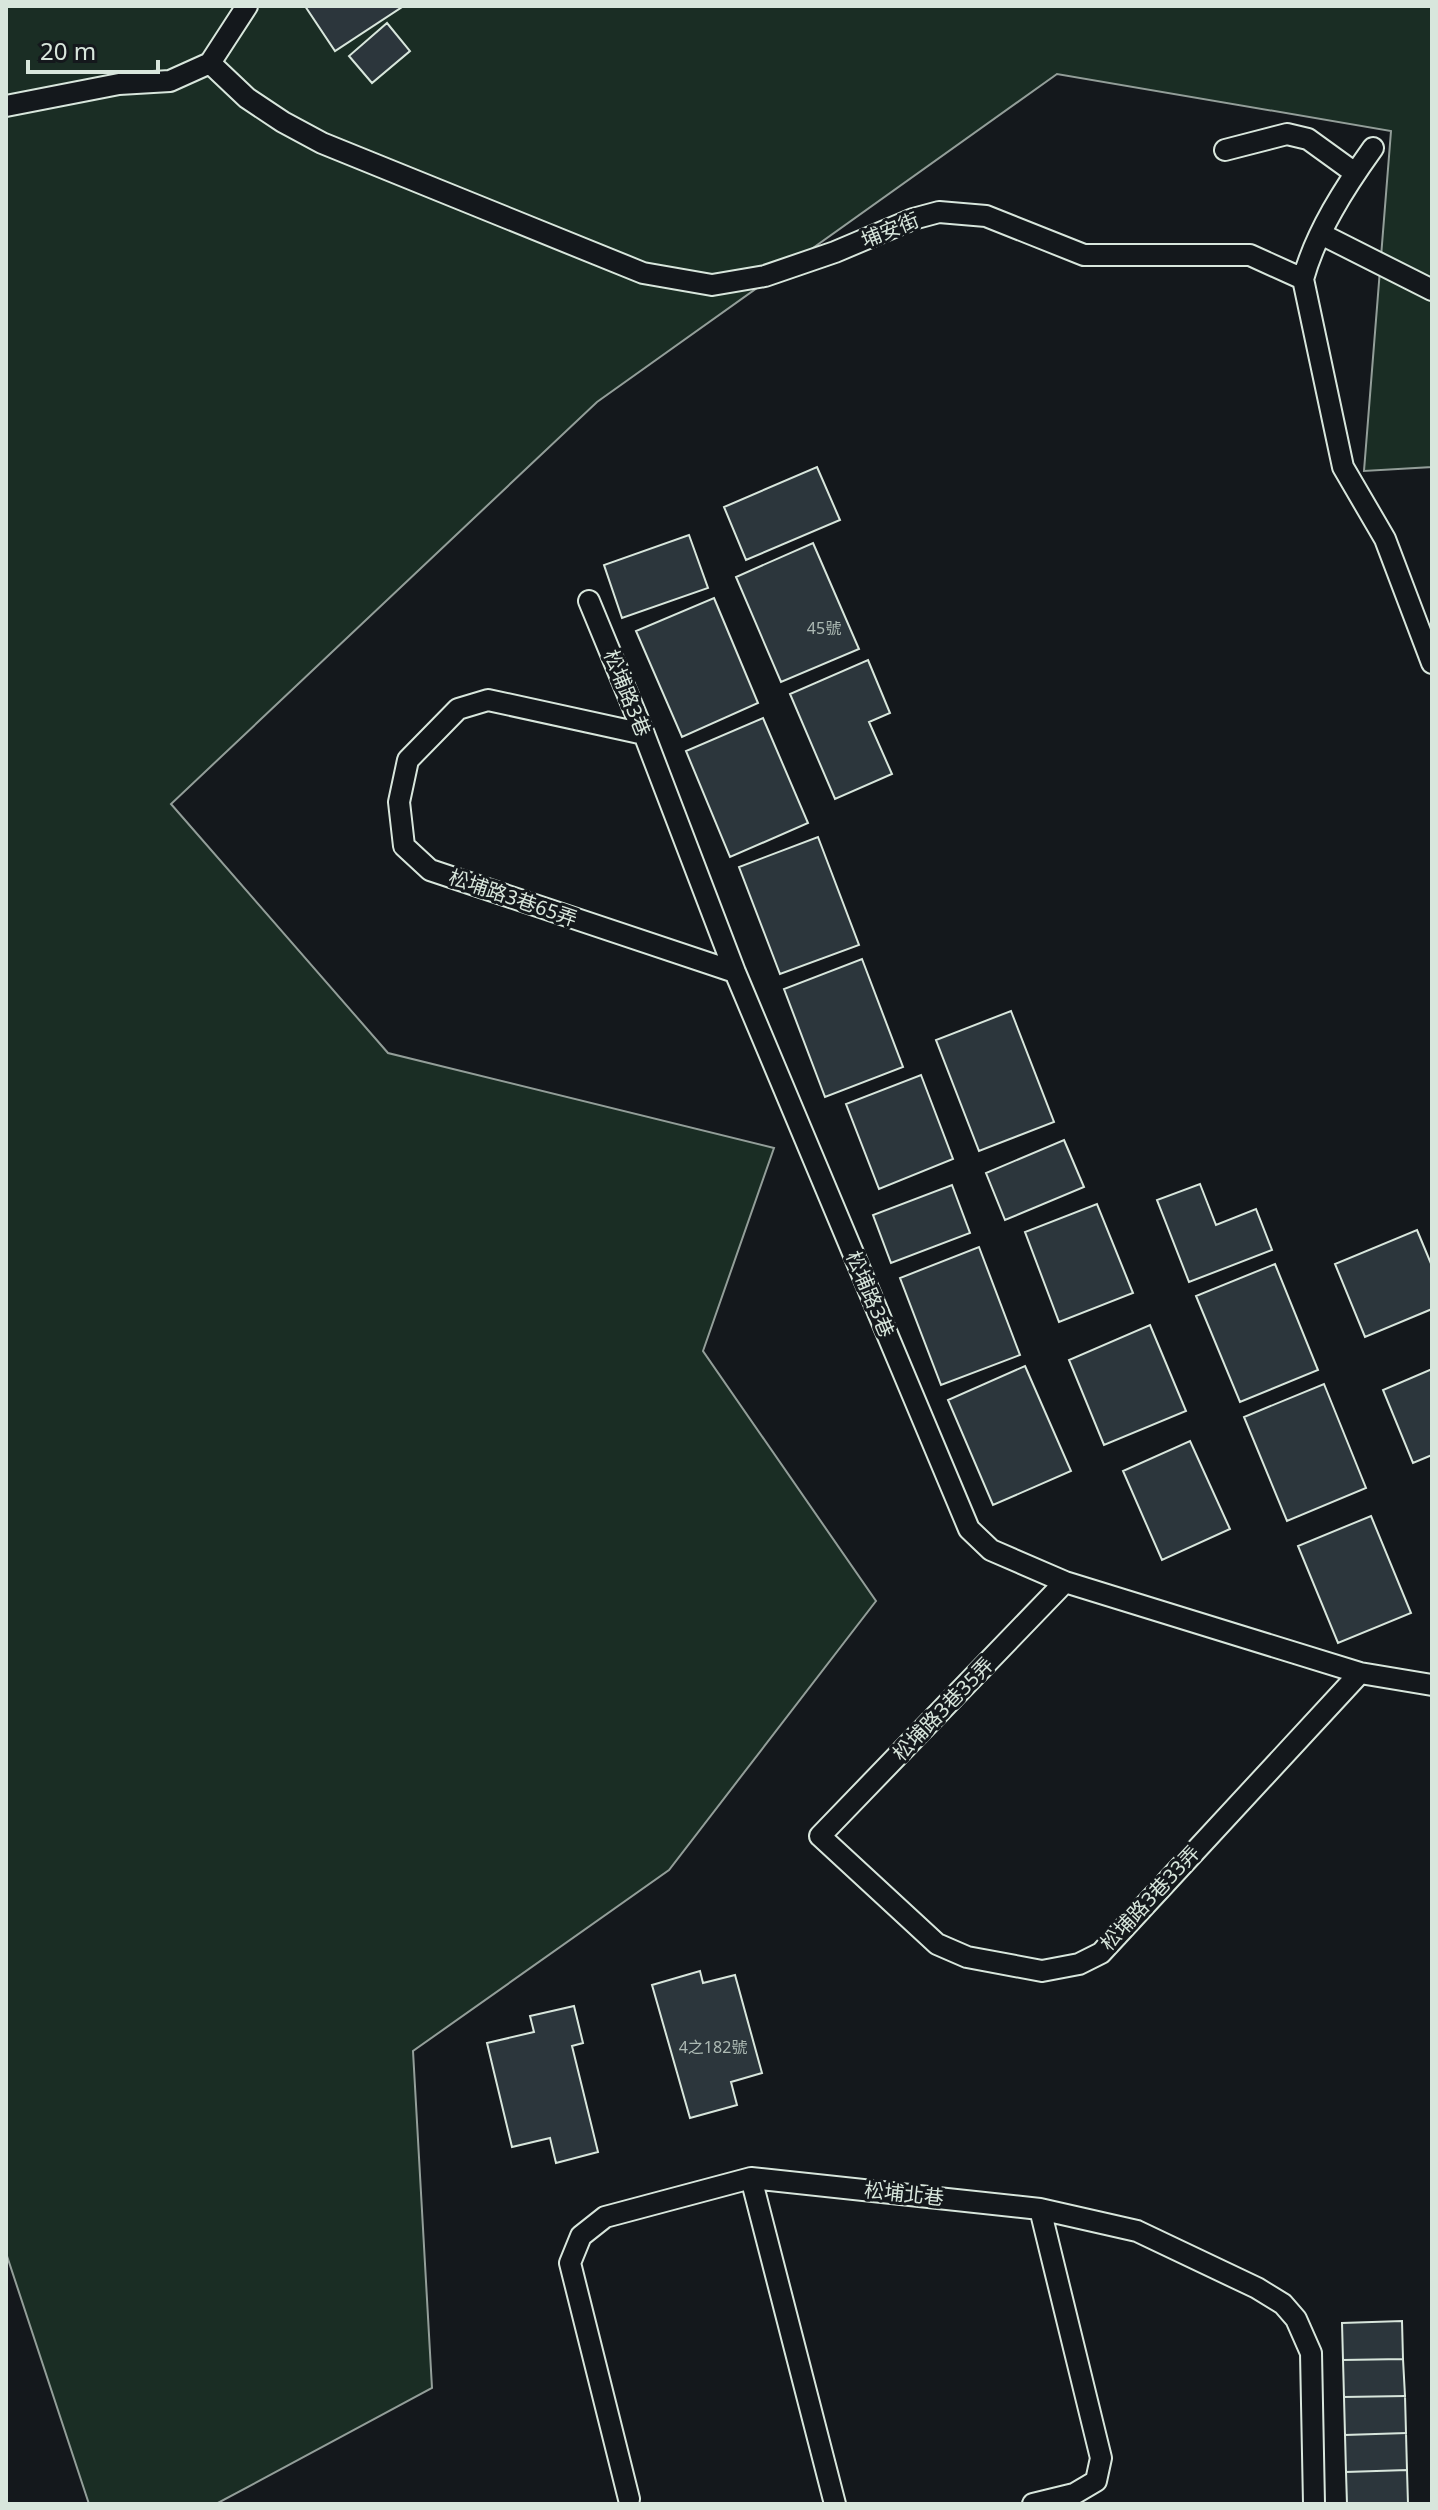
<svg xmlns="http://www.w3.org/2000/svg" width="1438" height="2510" font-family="'Noto Sans','Noto Sans TC',sans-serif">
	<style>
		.green { fill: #1a2d24; stroke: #939e99; stroke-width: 2 }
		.building { fill: #2c363c; stroke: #d8e6dc; stroke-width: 2 }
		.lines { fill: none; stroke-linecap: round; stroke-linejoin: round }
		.lane-casing { stroke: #d8e6dc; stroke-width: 24 }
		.lane { stroke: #14181c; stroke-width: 20 }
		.labels { text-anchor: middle; stroke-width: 6; stroke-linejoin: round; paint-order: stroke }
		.number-label { font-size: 16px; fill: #adbab4 }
		.street-label { font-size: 20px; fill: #d8e6dc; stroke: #14181c }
	</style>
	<rect width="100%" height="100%" fill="#14181c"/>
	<path class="green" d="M6,6H1432V467L1364,471L1391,131L1057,74L597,402L171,804L388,1053L774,1148L703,1351L876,1601L669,1870L413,2051L432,2388L216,2504H89L6,2253Z"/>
	<path class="building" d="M305,6H401L402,7L335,51Z
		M387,23L410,51L372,83L349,56Z
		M817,467L840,520L746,560L724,507Z
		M689,535L708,588L622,618L604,565Z
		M813,543L859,649L781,682L736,577Z
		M714,598L758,703L682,737L636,631Z
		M868,660L890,713L869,722L892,774L835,799L790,694Z
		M763,718L808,823L730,857L686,751Z
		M818,837L859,945L780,974L739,867Z
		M862,959L903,1067L825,1097L784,989Z
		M1011,1011L1054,1122L979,1151L936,1040Z
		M921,1075L953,1159L879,1189L846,1104Z
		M1064,1140L1084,1187L1005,1220L986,1173Z
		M1200,1184L1216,1225L1256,1209L1272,1250L1189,1282L1157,1200Z
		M952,1185L970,1233L891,1263L873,1215Z
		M1097,1204L1133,1293L1059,1322L1025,1232Z
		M1417,1230L1432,1266V1309L1365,1337L1335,1264Z
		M979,1247L1020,1355L941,1385L900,1278Z
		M1275,1264L1318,1370L1240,1402L1196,1296Z
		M1150,1325L1186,1411L1104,1445L1069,1360Z
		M1025,1366L1071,1471L993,1505L948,1400Z
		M1432,1369V1455L1413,1463L1383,1390Z
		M1324,1384L1366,1488L1287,1521L1244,1417Z
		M1190,1441L1230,1529L1162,1560L1123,1471Z
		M1371,1516L1411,1613L1338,1643L1298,1546Z
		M700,1971L703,1983L735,1975L762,2073L731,2082L737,2105L690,2118L652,1985Z
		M574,2006L583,2043L572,2046L598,2152L556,2163L550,2138L512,2147L487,2043L534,2032L530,2016Z
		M1402,2321L1403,2359L1343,2360L1342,2323Z
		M1403,2359L1405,2396L1344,2397L1343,2360Z
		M1405,2396L1406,2433L1345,2435L1344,2397Z
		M1406,2433L1407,2470L1346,2472L1345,2435Z
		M1407,2470L1408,2504H1347L1346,2472Z"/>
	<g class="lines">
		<defs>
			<path id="lane" d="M210,63L247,98L283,122L322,143L643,273L712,285L765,276L835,252L913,219L939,212L986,216L1084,255H1250L1303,279L1343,467L1385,539L1432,663
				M6,106L119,84L170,81L210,63L247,6
				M1225,150L1287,134L1308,139L1355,173
				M1321,234L1432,290
				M1303,279C1316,232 1345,187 1373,148
				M589,601L644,734L735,972L969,1529L991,1550L1065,1582L1360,1673L1432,1685
				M644,734L488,700L458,709L408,760L399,802L404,846L430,870L735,972
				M1065,1582L820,1836L937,1944L967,1957L1042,1971L1079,1964L1101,1953L1360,1673
				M751,2178L835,2504
				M629,2499L570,2263L581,2236L605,2217L751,2178L1040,2209L1137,2231L1257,2288L1283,2304L1296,2319L1311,2353L1314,2504
				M1033,2504L1074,2494L1096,2481L1101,2458L1040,2209"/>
		</defs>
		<use href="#lane" class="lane-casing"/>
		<use href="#lane" class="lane"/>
	</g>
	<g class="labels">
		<g class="number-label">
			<text x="824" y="634">45號</text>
			<text x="713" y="2053">4之182號</text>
		</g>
		<g class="street-label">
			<text transform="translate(890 230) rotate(-22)" y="7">埔安街</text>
			<text transform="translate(627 693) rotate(68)" y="7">松埔路3巷</text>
			<text transform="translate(513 898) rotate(19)" y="7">松埔路3巷65弄</text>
			<text transform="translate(870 1294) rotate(67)" y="7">松埔路3巷</text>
			<text transform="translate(943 1709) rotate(-46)" y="7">松埔路3巷35弄</text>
			<text transform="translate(1150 1898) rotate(-47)" y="7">松埔路3巷33弄</text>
			<text transform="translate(904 2194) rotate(6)" y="7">松埔北巷</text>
		</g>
	</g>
	<rect width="1438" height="2510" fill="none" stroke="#d8e6dc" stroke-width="16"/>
	<path d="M28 60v12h130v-12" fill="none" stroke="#d8e6dc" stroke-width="4"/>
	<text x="40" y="60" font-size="24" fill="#d8e6dc" stroke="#14181c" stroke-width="6" paint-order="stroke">20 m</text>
</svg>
